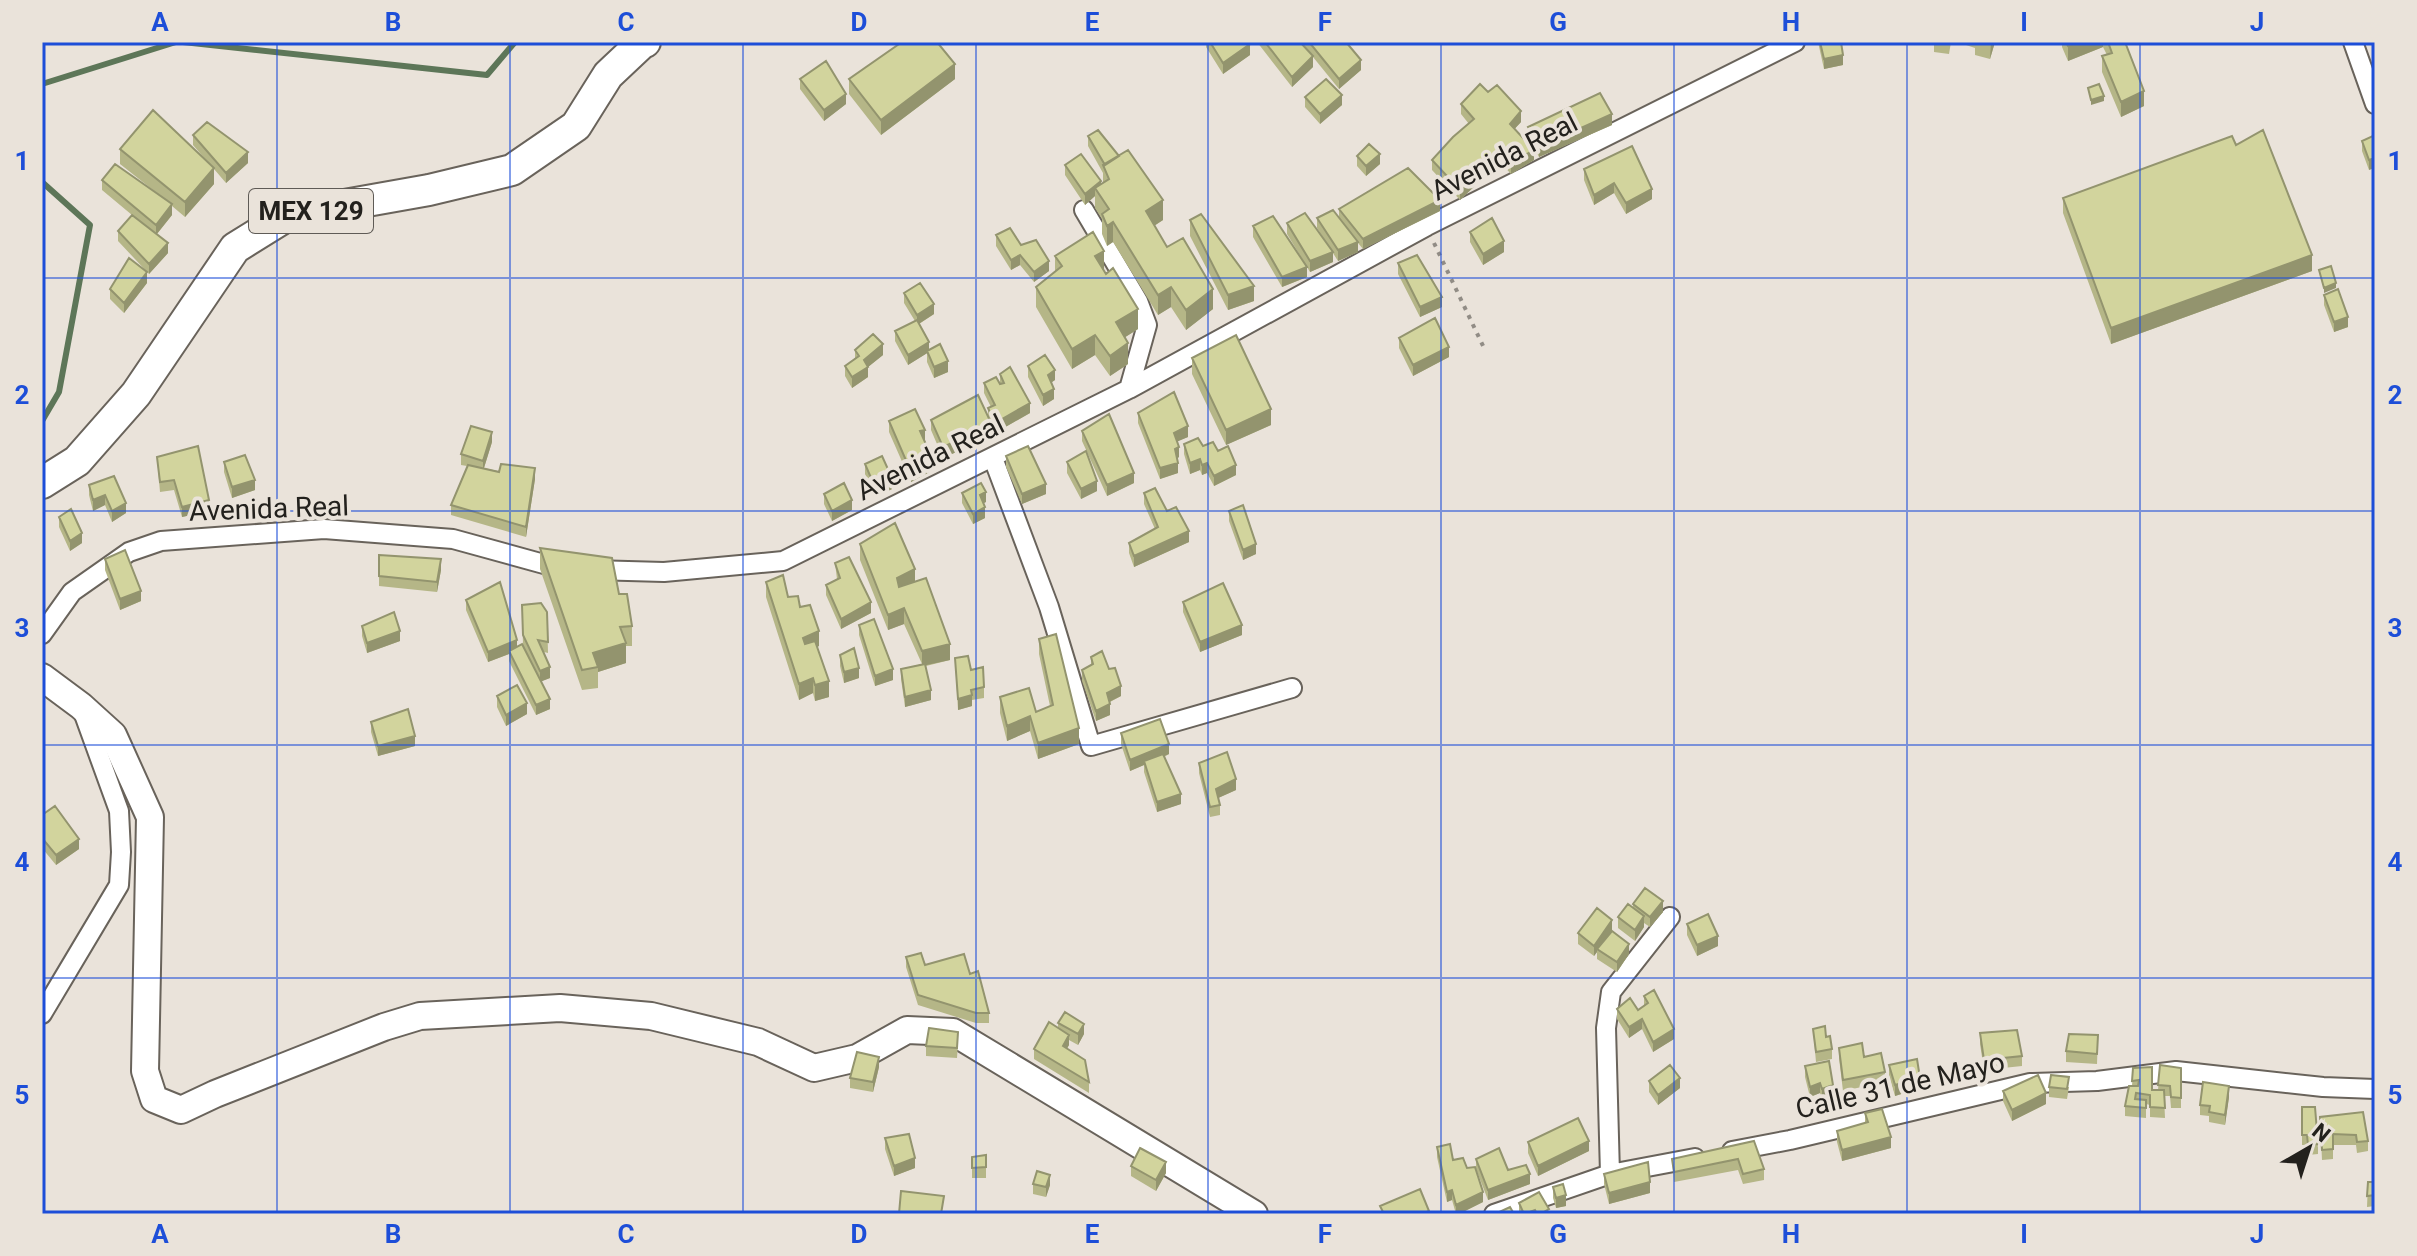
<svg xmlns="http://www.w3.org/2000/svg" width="2417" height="1256" font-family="Roboto,sans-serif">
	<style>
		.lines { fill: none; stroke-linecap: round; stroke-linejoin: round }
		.stream { stroke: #5d7658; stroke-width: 6 }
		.street-casing { stroke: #69635b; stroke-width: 22 }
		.secondary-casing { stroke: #69635b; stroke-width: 30 }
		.primary-casing { stroke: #69635b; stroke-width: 34 }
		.path { stroke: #918c85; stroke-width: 4; stroke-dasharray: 4 6; stroke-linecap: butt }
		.street { stroke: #fff; stroke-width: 18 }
		.secondary { stroke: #fff; stroke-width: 26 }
		.primary { stroke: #fff; stroke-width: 30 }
		.wall { fill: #b5b687 }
		.shaded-wall { fill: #93946e }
		.building { fill: #d2d49d; stroke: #93946e; stroke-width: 2 }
		.grid { fill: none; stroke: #1d4ed8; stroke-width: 2; stroke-opacity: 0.55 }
		.labels { text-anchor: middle; stroke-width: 8; stroke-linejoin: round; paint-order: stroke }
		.shield { fill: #eae3da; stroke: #5f5b56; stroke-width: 2 }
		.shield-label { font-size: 26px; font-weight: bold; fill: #23211d }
		.street-label { font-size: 28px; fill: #23211d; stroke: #eae3da }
		.neatline { fill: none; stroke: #1d4ed8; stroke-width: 3 }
		.grid-label { font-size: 26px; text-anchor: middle; font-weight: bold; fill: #1d4ed8 }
	</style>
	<rect width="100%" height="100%" fill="#eae3da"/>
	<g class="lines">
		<path class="stream" d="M183,42L487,75L515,42
			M42,84L176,42
			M42,182L90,225L59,392L42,421"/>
		<defs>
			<path id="street" d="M2353,42L2375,104
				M1084,210L1138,301L1147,325L1129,389
				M993,458L1049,607L1091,746L1292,688
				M592,570L664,572L783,561L1129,389L1427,226L1795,42
				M42,634L72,592L129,552L161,541L324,529L453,539L562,569
				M42,1014L119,885L121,852L119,811L82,709
				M1732,1151L1790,1140L2030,1083L2097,1081L2176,1071L2323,1087L2375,1089
				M1610,1174L1606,1028L1611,992L1670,917
				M1494,1214L1610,1174L1695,1158"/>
			<path id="secondary" d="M42,677L81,706L113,735L150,817L145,1071L154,1099L181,1110L215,1094L384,1027L420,1016L560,1008L651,1016L758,1042L814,1068L857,1058L907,1030L953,1032L1254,1214"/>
			<path id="primary" d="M42,483L77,461L136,394L235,248L288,215L429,190L512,170L576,126L608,75L642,43L645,42"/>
		</defs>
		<use href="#street" class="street-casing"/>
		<use href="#secondary" class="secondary-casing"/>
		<use href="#primary" class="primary-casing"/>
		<path class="path" d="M1434,243L1485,350"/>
		<use href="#street" class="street"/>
		<use href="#secondary" class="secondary"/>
		<use href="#primary" class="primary"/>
	</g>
	<path class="wall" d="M1206,42H1248L1250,55L1223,74L1206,47Z
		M1257,42H1346L1361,70L1339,89L1313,57V67L1292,87Z
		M1818,42H1841L1843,65L1824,69Z
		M1934,42H1951L1949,54L1934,52Z
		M1966,42H1995L1990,59L1975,55V48L1966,45Z
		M2062,42H2125L2144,106L2121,117L2102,72V56L2107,55L2103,47L2068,61L2062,47Z
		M800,79L846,104L824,121L800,89Z
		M849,79H955L881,135L849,94Z
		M1305,97L1342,105L1320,124L1305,107Z
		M1461,104L1521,122L1514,129L1534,160L1511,174L1500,162L1460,200L1432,170V160L1469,124L1461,114Z
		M1612,125L1539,157L1528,137V127Z
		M193,135L248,163L226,183L214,169V184L185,217L172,206V215L157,234L168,253L149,274L118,241V231L132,215L102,190V180L158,194L120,164V149L211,166L193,145Z
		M2375,135L2369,170L2362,151V141Z
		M1088,136L1163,220L1154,226L1167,247L1213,309L1186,330L1171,307L1158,315L1113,242L1107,246L1102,234V219L1095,208V196L1085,205L1065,175V165L1101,184L1103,183V173L1088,146Z
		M1357,156L1380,164L1366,176L1357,166Z
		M1584,169L1652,199L1626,214L1614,193L1594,205L1584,180Z
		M2063,198L2312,271L2111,344L2063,213Z
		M1339,209L1440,211L1363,249L1358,243V252L1338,261L1317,228V218L1339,217Z
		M1190,220L1254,301L1228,310L1190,236Z
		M1287,223L1333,262L1310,272L1307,267V277L1282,287L1253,237V226L1304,262L1287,234Z
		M1470,232L1504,252L1483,265L1470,242Z
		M996,235L1021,245L1049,271L1034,282L1020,265L1011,270L996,246Z
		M1055,256L1104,271L1138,329L1125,337L1128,364L1110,376L1095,355L1072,369L1036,307V287L1055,272Z
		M1398,263L1442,307L1420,317L1398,274Z
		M147,283L124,313L110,299V289Z
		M904,293L934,314L919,324L929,350L948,372L934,378L927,362V353L908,365L895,341V331L915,321L904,303Z
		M2324,295L2348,327L2334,332L2324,305Z
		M1399,338L1449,357L1413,376L1399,348Z
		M855,350L883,355L868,367V377L852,388L845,376V366L855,358Z
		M1192,358L1271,425L1226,445L1192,374Z
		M1028,366L1055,380L1051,382L1054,399L1043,406L1028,377Z
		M1000,374L1030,413L995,433L992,428V436L943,458L931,430V420L988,417V408L991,407L984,393V383L1000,384Z
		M1138,413L1188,437L1177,441L1179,457L1177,458L1178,473L1160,479L1138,423Z
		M889,421L925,440H924L933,470L911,482L889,432Z
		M1082,431L1134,483L1107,496L1082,441Z
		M492,442L484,468L535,479L526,537L451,515V505L467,466L461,465V454Z
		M1184,444L1203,446L1218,451L1236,475L1214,486L1207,473L1202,475L1200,470L1190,474L1184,454Z
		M1006,456L1046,494L1022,504L1006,467Z
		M157,457L209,511L182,517L174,490L160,492Z
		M224,462L255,490L232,498L224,472Z
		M1067,462L1097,491L1081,499L1067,473Z
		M865,464L892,489L875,497L865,474Z
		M114,476L126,513L112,522L105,505L93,511L89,495V485Z
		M962,493L986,502L983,503L985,518L973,524L962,503Z
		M1144,493L1167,511L1189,542L1134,567L1129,553V543L1155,529L1144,504Z
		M824,494L852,510L832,521L824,504Z
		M1229,511L1256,554L1243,560L1229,521Z
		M59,517L82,543L70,551L59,527Z
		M860,544L915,582L950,660L926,666L931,700L905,707L901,679V669L922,664L904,624L888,630L860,560Z
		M540,548L619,594L632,626V646H626V663L598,672V688L582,690L540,569Z
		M379,555L441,570L437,592L379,586Z
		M105,559L141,601L120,610L105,570Z
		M835,563L871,613L841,629L826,595V585L837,579Z
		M766,582L800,607L819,646L817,647L829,697L815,701L813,693L799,700L766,597Z
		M466,600L517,646L523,645L522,605L547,612L548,653L544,652L550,678L541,681L550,709L536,715L509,661V654L488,662L466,610Z
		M1183,602L1242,635L1200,652L1183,612Z
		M859,625L893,680L875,686L859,635Z
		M362,626L400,641L367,653L362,636Z
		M1039,639L1079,744L1038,759L1030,731L1007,741L1000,713V697L1036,712L1050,706L1039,654Z
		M840,655L859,678L844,683L840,666Z
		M1091,657L1121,696L1110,702V715L1096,721L1082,681V670L1091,665Z
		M955,658L971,670L984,687V698L972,700V706L958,710Z
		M497,696L527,714L506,726L497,707Z
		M371,722L415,746L378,756L371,732Z
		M1121,733L1169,754L1164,757L1181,804L1157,812L1144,772V765L1130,771L1121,744Z
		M1199,763L1236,790L1218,798L1220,805V815L1210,817L1199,773Z
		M42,815L79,849L56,865L42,848Z
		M1633,904L1663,912L1650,927L1644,923V927L1635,941L1618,928V917L1633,908Z
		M1687,924L1718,946L1697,956L1687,935Z
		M1612,931L1629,954L1617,972L1597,959V952L1594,956L1578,944V933Z
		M906,957L925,965L970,974L989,1013V1023H976L918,1005L906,967Z
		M1644,996L1674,1039L1653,1052L1642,1029L1629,1038L1617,1019V1009L1638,1010L1644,1006Z
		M1058,1023L1084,1034L1078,1045L1069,1040V1045L1067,1048L1089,1082V1093L1034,1059V1049L1058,1028Z
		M1813,1029L1826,1037L1832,1049V1059L1816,1062Z
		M1980,1033L2022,1056V1066L1984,1070L1980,1044Z
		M2098,1035L2097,1064L2066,1062V1051Z
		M958,1043L957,1058L926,1056V1046Z
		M1839,1048L1885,1072V1082L1843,1091L1839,1058Z
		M1889,1065L1920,1088L1895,1096L1889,1076Z
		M2160,1065L2181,1068V1108H2171L2170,1096H2164L2165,1118L2150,1117V1105L2146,1104V1118L2125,1116V1106L2132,1086L2133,1068L2152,1090H2158Z
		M1805,1066L1833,1095L1822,1099L1820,1093L1810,1097L1805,1077Z
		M879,1067L873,1092L850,1088V1078Z
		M1649,1081L1680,1088L1658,1105L1649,1092Z
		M2049,1087H2069L2067,1099L2049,1097Z
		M2003,1091L2046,1104L2012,1121L2003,1101Z
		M2229,1097L2225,1125L2209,1122V1116L2200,1115V1105Z
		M2302,1107L2318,1144V1154L2308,1155L2307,1145H2302Z
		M1865,1113L1891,1148L1842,1161L1837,1142V1131L1865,1123Z
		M2320,1117L2368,1141V1151L2357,1153L2356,1145H2333V1159L2322,1160Z
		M885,1138L915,1168L894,1176L885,1149Z
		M1754,1141L1764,1169V1180L1743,1184L1738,1170L1674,1182L1672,1159Z
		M1528,1142L1589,1151L1538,1176L1528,1153Z
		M1437,1147L1453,1160L1483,1202L1459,1214H1456L1452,1200L1447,1202L1437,1157Z
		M986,1155V1178H972V1157Z
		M1476,1159L1508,1170L1530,1184L1488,1200L1476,1169Z
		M1131,1166L1166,1173L1156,1191L1131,1176Z
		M1604,1174L1650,1193L1609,1204L1604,1184Z
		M2368,1182H2375V1206L2367,1207Z
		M1033,1184L1050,1185L1046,1197L1033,1194Z
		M1553,1187L1566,1206L1556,1208L1553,1198Z
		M1519,1203L1549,1214H1519Z"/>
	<path class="shaded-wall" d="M1991,42H1995L1990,59Z
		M2078,42H2103V47L2068,61V46Z
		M1250,44V55L1223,74V63Z
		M1843,55V65L1824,69V59Z
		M1313,56V67L1292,87V77Z
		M1361,60V70L1339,89V79Z
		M955,64V79L881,135V120Z
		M2144,91V106L2121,117V102Z
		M846,94V104L824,121V110Z
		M1342,95V105L1320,124V114Z
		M2104,96V101L2091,105V100Z
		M1521,111V122L1510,134V124Z
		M1612,114V125L1539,157V147Z
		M1534,150V160L1511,174V163Z
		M1500,151V162L1460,200V190Z
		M248,152V163L226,183V173Z
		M1380,154V164L1366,176V166Z
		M2375,158V168L2369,170V160Z
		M214,168V184L185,217V202Z
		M1101,181V191L1095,188V196L1085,205V194Z
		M1614,183V193L1594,205V195Z
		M1652,189V199L1626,214V203Z
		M1163,200V220L1146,231V211Z
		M1440,200V211L1363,249V239Z
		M172,204V215L156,235V225Z
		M1113,222V242L1107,246V226Z
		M1504,241V252L1483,265V254Z
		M1358,242V252L1338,261V250Z
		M168,243V253L149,274V264Z
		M1104,251V271L1095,256Z
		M1333,252V262L1310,272V261Z
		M1020,255V265L1011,270V260Z
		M2312,255V271L2111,344V328Z
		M1049,261V271L1034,282V272Z
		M1307,267V277L1282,287V277Z
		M147,272V283L124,313V303Z
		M2336,283V288L2324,293V288Z
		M1254,286V301L1228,310V295Z
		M1171,287V307L1158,315V295Z
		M1213,289V309L1186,330V310Z
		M1442,297V307L1420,317V307Z
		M934,304V314L917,325V315Z
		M1138,309V329L1116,343V322Z
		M2348,317V327L2334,332V322Z
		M1095,335V355L1072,369V349Z
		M929,342V352L908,365V355Z
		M1128,343V364L1110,376V356Z
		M883,344V355L868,367V377L852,388V377L864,360Z
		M1449,347V357L1413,376V365Z
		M948,361V372L934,378V367Z
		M1055,370V380L1048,385V375Z
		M1054,389V399L1043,406V395Z
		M1030,403V413L995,433V423Z
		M1271,409V425L1226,445V430Z
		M992,425V436L943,458V447Z
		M1188,426V437L1174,443V433Z
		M925,430V440L920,441V431Z
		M492,432V442L483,471V461Z
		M1179,447V457L1175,460V449Z
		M1200,459V470L1190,474V463Z
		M933,460V470L911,482V472Z
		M1178,463V473L1160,479V468Z
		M1207,463V473L1202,475V465Z
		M1236,465V475L1214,486V476Z
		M535,468V479L526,537V527Z
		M1134,473V483L1107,496V485Z
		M892,478V489L875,497V487Z
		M255,480V490L232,498V487Z
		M1097,481V491L1081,499V489Z
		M1046,484V494L1022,504V494Z
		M986,492V502L980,505V495Z
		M105,495V505L93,511V500Z
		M209,500V511L182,517V507Z
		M852,500V510L832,521V511Z
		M126,503V513L112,522V511Z
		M985,507V518L973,524V514Z
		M1189,531V542L1134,567V556Z
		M82,533V543L70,551V541Z
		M1256,544V554L1243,560V550Z
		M441,559V570L437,592V582Z
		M915,569V585L897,594V578Z
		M141,591V601L120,610V599Z
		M871,602V613L841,629V619Z
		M904,608V624L888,630V615Z
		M1242,625V635L1200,652V642Z
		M400,631V641L367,653V643Z
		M819,631V646L803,653V638Z
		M517,640V650L509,651V654L488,662V652Z
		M626,643V663L598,672V667L593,653Z
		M950,644V660L922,666V651Z
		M550,667V678L540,682V671Z
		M859,668V678L844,683V672Z
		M893,669V680L875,686V676Z
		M813,678V693L799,700V684Z
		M829,681V697L815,701V685Z
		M1121,686V696L1107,703V693Z
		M931,690V700L905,707V697Z
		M972,695V706L958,710V699Z
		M550,699V709L536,715V705Z
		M527,703V714L506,726V715Z
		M1110,704V715L1096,721V711Z
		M1030,716V731L1007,741V726Z
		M1079,728V744L1038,759V743Z
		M415,736V746L378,756V746Z
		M1169,744V754L1145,764L1144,761V765L1130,771V760Z
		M1236,779V790L1216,799V789Z
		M1181,794V804L1157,812V802Z
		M79,839V849L56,865V855Z
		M1663,901V912L1650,927V917Z
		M1644,916V927L1635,941V930Z
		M1612,920V931L1597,949V952L1594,956V946Z
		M1718,936V946L1697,956V945Z
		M1629,944V954L1617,972V962Z
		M1642,1019V1029L1629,1038V1027Z
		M1084,1024V1034L1078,1045V1034Z
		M1674,1029V1039L1653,1052V1042Z
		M1069,1035V1045L1063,1056V1046Z
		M879,1057V1067L873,1092V1082Z
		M1680,1078V1088L1658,1105V1095Z
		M1920,1078V1088L1895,1096V1085Z
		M1820,1083V1093L1810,1097V1087Z
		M1833,1085V1095L1822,1099V1089Z
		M2229,1086V1097L2225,1125V1115Z
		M2046,1093V1104L2012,1121V1110Z
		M1891,1137V1148L1842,1161V1150Z
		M1589,1141V1151L1538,1176V1166Z
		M915,1158V1168L894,1176V1166Z
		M1166,1162V1173L1156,1191V1180Z
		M1530,1174V1184L1488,1200V1190Z
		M1050,1175V1185L1046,1197V1187Z
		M1650,1182V1193L1609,1204V1193Z
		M1452,1190V1200L1447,1202V1192Z
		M1483,1192V1202L1459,1214H1456V1205Z
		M1566,1195V1206L1556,1208V1198Z"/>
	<path class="building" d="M902,42H937L955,64L881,120L849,79Z
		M1210,42H1248L1250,44L1223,63Z
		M1265,42H1300L1313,56L1292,77Z
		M1309,42H1346L1361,60L1339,79Z
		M1820,42H1841L1843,55L1824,59Z
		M2066,42H2078L2068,46Z
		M2108,42H2125L2144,91L2121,102L2102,56L2112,53Z
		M826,61L846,94L824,110L800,79Z
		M1326,79L1342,95L1320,114L1305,97Z
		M1480,84L1488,92L1497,85L1521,111L1510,124L1534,150L1511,163L1500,151L1460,190L1432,160L1453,137L1474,119L1461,104Z
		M2099,84L2104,96L2091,100L2088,88Z
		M1600,93L1612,114L1539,147L1528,127Z
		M153,110L214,168L185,202L120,149Z
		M207,122L248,152L226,173L193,135Z
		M1098,130L1119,156L1105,165L1088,136Z
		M2263,130L2312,255L2111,328L2063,198L2232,136L2236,145Z
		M2375,135V158L2369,160L2362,141Z
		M1369,144L1380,154L1366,166L1357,156Z
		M1632,146L1652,189L1626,203L1614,183L1594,195L1584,169Z
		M1128,150L1163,200L1146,211L1167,247L1183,238L1213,289L1186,310L1171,287L1158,295L1113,222L1107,226L1102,214L1109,209L1095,188L1109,179L1103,165Z
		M1081,154L1101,181L1085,194L1065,165Z
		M115,164L172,204L156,225L102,180Z
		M1408,168L1440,200L1363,239L1339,209Z
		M1333,210L1358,242L1338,250L1317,218Z
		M1305,213L1333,252L1310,261L1287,223Z
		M1201,214L1254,286L1228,295L1190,220Z
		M132,215L168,243L149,264L118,231Z
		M1273,216L1307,267L1282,277L1253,226Z
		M1492,218L1504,241L1483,254L1470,232Z
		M1010,228L1021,245L1036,240L1049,261L1034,272L1020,255L1011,260L996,235Z
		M1093,232L1104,251L1095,256L1106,274L1113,268L1138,309L1116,322L1128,343L1110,356L1095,335L1072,349L1036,287L1062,266L1055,256Z
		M1417,255L1442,297L1420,307L1398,263Z
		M129,258L147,272L124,303L110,289Z
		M2331,266L2336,283L2324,288L2319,270Z
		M920,283L934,304L917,315L904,293Z
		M2338,289L2348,317L2334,322L2324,295Z
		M1435,318L1449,347L1413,365L1399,338Z
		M917,320L929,342L908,355L895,331Z
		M873,334L883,344L864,360L868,367L852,377L845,366L859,356L855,350Z
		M1236,335L1271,409L1226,430L1192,358Z
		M940,344L948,361L934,367L927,351Z
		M1045,355L1055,370L1048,375L1054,389L1043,395L1028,366Z
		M1010,367L1030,403L995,423L988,408L995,405L984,383L996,377L1000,384L1004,383L1000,374Z
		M1174,392L1188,426L1174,433L1179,447L1175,449L1178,463L1160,468L1138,413Z
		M978,395L992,425L943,447L931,420Z
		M915,409L925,430L920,431L933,460L911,472L889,421Z
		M1109,414L1134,473L1107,485L1082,431Z
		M471,426L492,432L483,461L461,454Z
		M1198,438L1203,446L1213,442L1218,451L1228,446L1236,465L1214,476L1207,463L1202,465L1200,459L1190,463L1184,444Z
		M198,446L209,500L182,507L174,480L160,482L157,457Z
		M1028,446L1046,484L1022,494L1006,456Z
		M1086,451L1097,481L1081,489L1067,462Z
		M245,455L255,480L232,487L224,462Z
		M882,456L892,478L875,487L865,464Z
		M501,464L535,468L526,527L451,505L468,465L499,472Z
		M114,476L126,503L112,511L105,495L93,500L89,485Z
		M844,483L852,500L832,511L824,494Z
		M981,483L986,492L980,495L985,507L973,514L962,493Z
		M1155,488L1167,511L1176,507L1189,531L1134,556L1129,543L1158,527L1144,493Z
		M1243,505L1256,544L1243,550L1229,511Z
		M71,509L82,533L70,541L59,517Z
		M895,523L915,569L897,578L899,587L926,578L950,644L922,651L904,608L888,615L860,544Z
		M540,548L612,558L619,594H627L632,626L620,627L626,643L593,653L598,667L582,670Z
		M125,550L141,591L120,599L105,559Z
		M379,555L441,559L437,582L379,576Z
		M849,557L871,602L841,619L826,585L840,578L835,563Z
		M783,575L788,597L798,596L800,607L810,605L819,631L803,638L805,644L815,641L829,681L815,685L813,678L799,684L766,582Z
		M500,582L517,640L488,652L466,600Z
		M1223,583L1242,625L1200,642L1183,602Z
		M541,603L547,612L548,642L538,640L550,667L540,671L523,635L522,605Z
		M394,612L400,631L367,643L362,626Z
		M874,619L893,669L875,676L859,625Z
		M1056,634L1079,728L1038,743L1030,716L1007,726L1000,697L1029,688L1036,712L1053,705L1039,639Z
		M522,644L550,699L536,705L509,651Z
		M854,648L859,668L844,672L840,655Z
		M1102,651L1109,669L1115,668L1121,686L1107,693L1110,704L1096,711L1082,670L1093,664L1091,657Z
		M968,656L971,670L983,667L984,687L971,690L972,695L958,699L955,658Z
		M925,664L931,690L905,697L901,669Z
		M517,685L527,703L506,715L497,696Z
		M408,709L415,736L378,746L371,722Z
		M1160,719L1169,744L1130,760L1121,733Z
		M1227,752L1236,779L1216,789L1220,805L1210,807L1199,763Z
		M1163,754L1181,794L1157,802L1144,761Z
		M55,806L79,839L56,855L42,838V815Z
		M1645,888L1663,901L1650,917L1633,904Z
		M1628,904L1644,916L1635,930L1618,917Z
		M1597,908L1612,920L1594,946L1578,933Z
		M1708,914L1718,936L1697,945L1687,924Z
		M1612,931L1629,944L1617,962L1597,949Z
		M921,953L925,965L964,954L970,974L978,971L989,1013H976L918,995L906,957Z
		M1654,990L1674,1029L1653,1042L1642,1019L1629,1027L1617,1009L1630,998L1638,1010L1648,1003L1644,996Z
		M1065,1012L1084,1024L1078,1034L1058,1023Z
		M1049,1022L1069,1035L1063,1046L1085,1060L1089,1082L1034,1049Z
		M1825,1026L1826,1037L1830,1036L1832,1049L1816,1052L1813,1029Z
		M929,1028L958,1032L957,1048L926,1046Z
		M2017,1030L2022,1056L1984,1060L1980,1033Z
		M2069,1034L2098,1035L2097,1054L2066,1051Z
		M1862,1043L1864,1057L1881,1053L1885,1072L1843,1080L1839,1048Z
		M857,1052L879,1057L873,1082L850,1078Z
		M1917,1059L1920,1078L1895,1085L1889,1065Z
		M1829,1061L1833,1085L1822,1089L1820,1083L1810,1087L1805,1066Z
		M1670,1065L1680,1078L1658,1095L1649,1081Z
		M2160,1065L2181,1068V1098L2171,1097L2170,1086L2158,1085Z
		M2152,1067V1090H2164L2165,1108L2150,1107V1095L2136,1093L2135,1099L2146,1100V1108L2125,1106L2129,1086H2138L2139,1080L2132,1081L2133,1068Z
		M2038,1075L2046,1093L2012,1110L2003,1091Z
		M2051,1075L2069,1077L2067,1089L2049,1087Z
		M2203,1082L2229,1086L2225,1115L2209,1112L2210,1106L2200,1105Z
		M2302,1107H2315L2318,1144L2308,1145L2307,1135H2302Z
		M1882,1109L1891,1137L1842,1150L1837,1131L1868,1122L1865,1113Z
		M2363,1112L2368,1141L2357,1142L2356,1135L2333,1134V1149L2322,1150L2320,1117Z
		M1578,1118L1589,1141L1538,1166L1528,1142Z
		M909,1134L915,1158L894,1166L885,1138Z
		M1754,1141L1764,1169L1743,1174L1738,1159L1674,1172L1672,1159Z
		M1450,1144L1453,1160L1463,1158L1467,1168L1475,1167L1483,1192L1456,1205L1452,1190L1447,1192L1437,1147Z
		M1140,1148L1166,1162L1156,1180L1131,1166Z
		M1499,1148L1508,1170L1526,1165L1530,1174L1488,1190L1476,1159Z
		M986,1155V1167L972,1168V1157Z
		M1648,1162L1650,1182L1609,1193L1604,1174Z
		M1037,1171L1050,1175L1046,1187L1033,1184Z
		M2368,1182H2375V1195L2367,1196Z
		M1563,1184L1566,1195L1556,1198L1553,1187Z
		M1420,1189L1429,1211L1422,1214H1384L1380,1206Z
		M901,1191L944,1196L941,1214H899Z
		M1539,1192L1549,1209L1540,1214H1537L1535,1210L1524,1214L1519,1203Z
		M1510,1207L1514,1214H1495Z"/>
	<path class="grid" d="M277,42V1214M510,42V1214M743,42V1214M976,42V1214M1208,42V1214M1441,42V1214M1674,42V1214M1907,42V1214M2140,42V1214M42,278H2375M42,511H2375M42,745H2375M42,978H2375"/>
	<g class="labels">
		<rect class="shield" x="249" y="189" width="124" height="44" rx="6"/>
		<g class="shield-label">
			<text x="311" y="220">MEX 129</text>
		</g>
		<g class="street-label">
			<text transform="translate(1504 156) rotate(-27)" y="10">Avenida Real</text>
			<text transform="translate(930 457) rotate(-26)" y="10">Avenida Real</text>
			<text transform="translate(269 508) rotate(-2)" y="10">Avenida Real</text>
			<text transform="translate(1900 1085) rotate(-13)" y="10">Calle 31 de Mayo</text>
		</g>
	</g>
	<rect width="2417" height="1256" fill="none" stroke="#eae3da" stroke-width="88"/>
	<g transform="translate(2309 1148) rotate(39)" stroke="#eae3da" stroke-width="6" paint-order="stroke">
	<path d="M0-6L14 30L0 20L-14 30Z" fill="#23211d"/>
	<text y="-12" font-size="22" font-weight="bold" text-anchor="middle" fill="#23211d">N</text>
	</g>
	<rect x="44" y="44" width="2329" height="1168" class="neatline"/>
	<g class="grid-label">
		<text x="160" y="31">A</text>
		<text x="393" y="31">B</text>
		<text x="626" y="31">C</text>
		<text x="859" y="31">D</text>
		<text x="1092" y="31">E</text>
		<text x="1325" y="31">F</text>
		<text x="1558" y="31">G</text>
		<text x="1791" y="31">H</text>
		<text x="2024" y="31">I</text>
		<text x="2257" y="31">J</text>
		<text x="22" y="170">1</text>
		<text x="2395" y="170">1</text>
		<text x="22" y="404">2</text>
		<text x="2395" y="404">2</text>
		<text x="22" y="637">3</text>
		<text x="2395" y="637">3</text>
		<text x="22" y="871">4</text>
		<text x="2395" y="871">4</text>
		<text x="22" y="1104">5</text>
		<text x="2395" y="1104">5</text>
		<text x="160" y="1243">A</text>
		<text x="393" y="1243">B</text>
		<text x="626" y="1243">C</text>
		<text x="859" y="1243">D</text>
		<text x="1092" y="1243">E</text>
		<text x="1325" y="1243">F</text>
		<text x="1558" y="1243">G</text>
		<text x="1791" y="1243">H</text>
		<text x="2024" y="1243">I</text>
		<text x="2257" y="1243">J</text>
	</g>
</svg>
